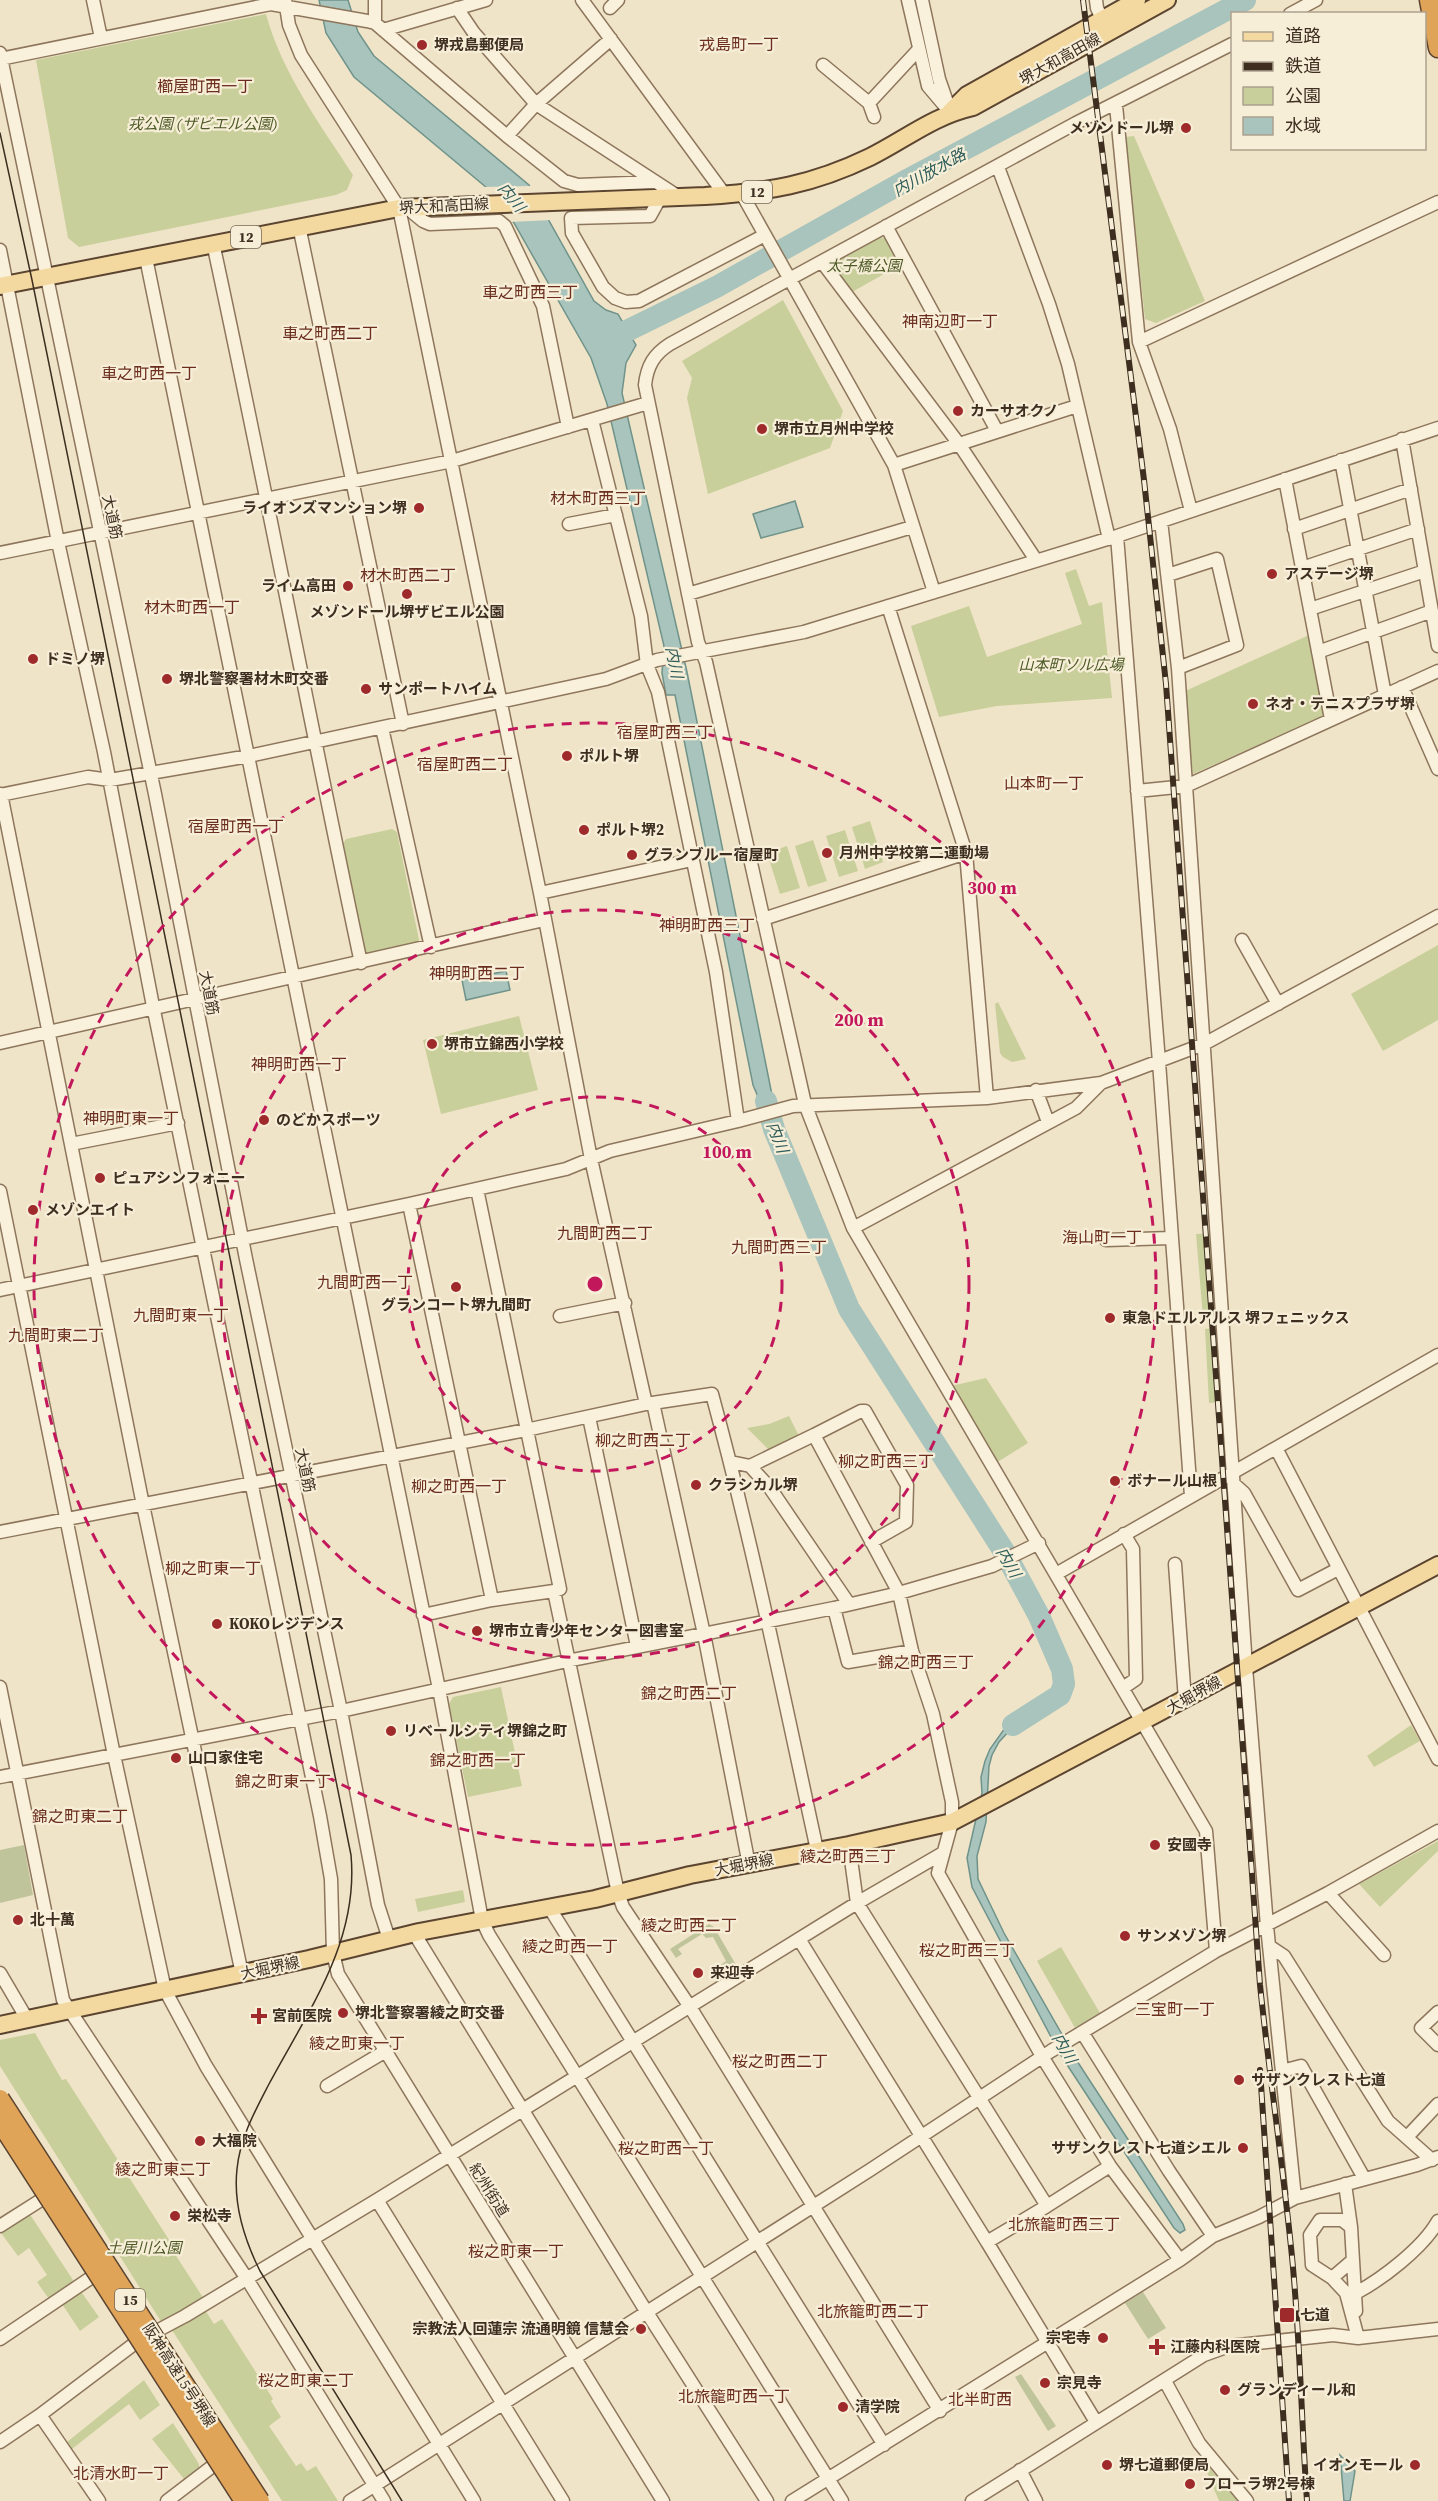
<svg xmlns="http://www.w3.org/2000/svg" width="1438" height="2501" font-family="'Source Serif 4','Noto Sans JP',serif">
	<style>
		.green { fill: #c9cf9b }
		.cemetery { fill: #bfc49a }
		.water { fill: #a9c4bc; stroke: #6f938a; stroke-width: 1.5 }
		.pier { fill: #f0e4c8 }
		.lines { fill: none; stroke-linecap: round; stroke-linejoin: round }
		.river { stroke: #a9c4bc; stroke-width: 22 }
		.minor-casing { stroke: #8d765c; stroke-width: 15 }
		.major-casing { stroke: #5b4430; stroke-width: 20 }
		.highway-casing { stroke: #5b4430; stroke-width: 21 }
		.minor { stroke: #faf1dc; stroke-width: 12 }
		.major { stroke: #f3d9a0; stroke-width: 16 }
		.highway { stroke: #e0a458; stroke-width: 18 }
		.tram { stroke: #3d2e20; stroke-width: 1.5 }
		.rail-casing { stroke: #3d2e20; stroke-width: 6 }
		.rail { stroke: #f7eed8; stroke-width: 4; stroke-dasharray: 11; stroke-linecap: butt }
		.highway-bridge-casing { stroke: #5b4430; stroke-width: 21; stroke-linecap: butt }
		.highway-bridge { stroke: #e0a458; stroke-width: 18 }
		.ring { fill: none; stroke: #c2185b; stroke-width: 3; stroke-dasharray: 10 8 }
		.poi-dot { fill: #9e2a2b; stroke: #f7eed8; stroke-width: 2 }
		.labels { text-anchor: middle; stroke-width: 4.5; stroke-linejoin: round; paint-order: stroke }
		.shield { fill: #f7eed8; stroke: #756857; stroke-width: 1.5 }
		.shield-label { font-size: 14px; font-weight: bold; fill: #3d2e20 }
		.poi-label { font-size: 15px; font-weight: bold; fill: #3d2e20; stroke: #f7eed8; text-anchor: start }
		.street-label { font-size: 15px; fill: #3d2e20; stroke: #f7eed8 }
		.park-label { font-size: 15px; font-style: italic; fill: #4d5a26; stroke: #f7eed8 }
		.neighbourhood-label { font-size: 16px; fill: #6b2e1e; stroke: #f7eed8 }
		.water-label { font-size: 16px; font-style: italic; fill: #2f5d5a; stroke: #f7eed8 }
		.centre { fill: #c2185b; stroke: #f7eed8; stroke-width: 3 }
		.ring-label { font-size: 18px; text-anchor: middle; font-weight: bold; fill: #c2185b; stroke: #f7eed8; stroke-width: 4.5; stroke-linejoin: round; paint-order: stroke }
	</style>
	<rect width="100%" height="100%" fill="#f0e4c8"/>
	<path class="green" d="M266,14C282,73 320,124 353,175L347,190L336,195L79,247L68,238L36,60Z
		M1134,136L1205,301L1156,323L1145,319L1125,137Z
		M880,237L887,239L900,265L852,292L833,267L835,262Z
		M783,300L843,411L830,448L708,494L687,398L692,378L682,361Z
		M1076,569L1089,606L1102,602L1112,698L997,706L939,717L911,626L969,606L987,657L1082,624L1065,573Z
		M1309,635L1325,715L1193,774L1183,692Z
		M870,821L883,862L865,869L852,827Z
		M392,829L397,832L419,940L416,946L370,955L365,952L343,844L346,839Z
		M845,830L858,871L839,877L826,836Z
		M813,840L827,881L808,887L795,846Z
		M787,846L800,888L780,894L767,853Z
		M1438,945V1020L1383,1051L1351,994Z
		M998,1002L1026,1059L1012,1062L1003,1057L1000,1053L995,1004Z
		M519,1016L538,1090L441,1114L423,1040Z
		M1212,1233L1217,1312L1213,1317L1203,1318L1196,1234Z
		M1214,1328L1218,1332L1223,1402L1209,1403L1205,1329Z
		M986,1378L1028,1443L996,1463L951,1386Z
		M789,1416L799,1436L769,1450L747,1428L769,1424Z
		M501,1687L522,1786L468,1797L449,1704L453,1697Z
		M1411,1725L1420,1741L1374,1767L1367,1756Z
		M1438,1841V1851L1380,1907L1359,1884Z
		M463,1890L465,1902L418,1912L415,1899Z
		M1061,1947L1100,2013L1075,2028L1037,1961Z
		M35,2033L62,2080L66,2079L173,2246L171,2248L204,2299L162,2323L0,2066V2040Z
		M27,2215L31,2216L73,2280L71,2285L49,2299L37,2282L47,2275L29,2248L18,2256L1,2233Z
		M77,2293H82L99,2317L80,2331L62,2304Z
		M205,2310L214,2324L222,2319L273,2399L271,2401L281,2417L269,2426L296,2466L301,2463L307,2471L316,2466L338,2501H282L172,2330Z
		M144,2380L160,2405L140,2420L129,2404L72,2449L67,2442Z
		M173,2423L199,2464V2468L184,2479L152,2439Z
		M1204,2462L1237,2499L1239,2501H1219L1203,2463Z"/>
	<path class="cemetery" d="M24,1845L33,1895L0,1903V1850Z
		M709,1924L714,1927L739,1970L721,1982L713,1970L726,1961L713,1937L706,1938L702,1934L678,1949L682,1954L676,1958L670,1949Z
		M1143,2292L1166,2328L1148,2339L1125,2303Z
		M1021,2374L1056,2426L1048,2431L1015,2377Z"/>
	<path class="water" d="M319,0H348L358,32L374,56L529,185L594,301L606,310L618,314L636,345L626,363L622,393L687,672L769,1080L777,1120L776,1128L772,1130L753,1085L675,695H666L662,673L664,646L607,404L591,358L514,223L487,188L354,77L326,33Z
		M795,501L803,527L761,538L753,514Z
		M506,971L510,990L466,1000L462,980Z
		M1037,1706L1039,1711L1011,1729L999,1742L992,1755L989,1766L986,1822L977,1856L978,1879L1004,1933L1079,2064L1183,2224L1185,2230L1180,2233L1174,2228L1060,2054L972,1887L967,1858L982,1793L981,1777L985,1761L990,1749L1005,1728Z
		M1340,2455L1355,2471L1350,2501H1344Z"/>
	<path class="pier" d="M532,186L552,220L510,222L482,187Z"/>
	<g class="lines">
		<path class="river" d="M610,339L718,286L907,180L1245,0
			M766,1101L774,1129L849,1309L1005,1553L1039,1616L1062,1669L1064,1684L1060,1695L1013,1725"/>
		<defs>
			<path id="minor" d="M93,0L101,38
				M285,0L289,25L301,55L399,208L540,893L591,1159L646,1404
				M582,0L725,195
				M908,0L928,86L950,112
				M922,0L939,79L948,105
				M1096,0L1097,8L1105,26
				M457,8L474,33L536,104L679,197
				M610,8L618,0
				M1290,14L1316,0
				M375,23V0
				M383,30L486,0
				M0,53L155,794L246,1259L341,1711L378,1905L389,1939
				M0,59L271,4L367,21L375,23L507,136L564,181L578,185L654,182
				M823,65L869,103L874,117
				M869,103L919,49
				M1116,105L1139,342L1170,429L1191,511
				M507,136L536,104L611,39
				M998,167L1049,304L1068,364L1109,539
				M742,194L894,465L934,592
				M660,198L650,216L571,218L572,233L603,287L615,298L626,302L639,301L765,235
				M406,207L423,221L430,224L499,221L505,226L543,306L568,427
				M299,226L403,724
				M886,226L997,431
				M213,243C265,483 310,723 361,963
				M0,250L58,542L104,752L152,1001L320,1816L331,1879L333,1953L338,1974L663,2501
				M146,258L439,1689L482,1920L489,1935L842,2501
				M822,262L959,444L1036,560
				M1139,342L1438,202
				M592,420L641,616L647,665L658,692L716,972L738,1121
				M1402,439L1438,646
				M1341,460L1385,695
				M894,465L1077,406
				M1285,479L1331,719
				M1161,521L1178,668L1246,1667L1267,1926L1295,2198
				M569,524L616,515
				M1294,529L1411,489
				M1117,536L1159,1062L1191,1496
				M0,553L452,461L648,403
				M1302,568L1418,529
				M1168,575L1217,559L1237,645L1178,668
				M688,594L912,527
				M888,606L966,853L987,1098
				M1310,609L1425,571
				M1318,652L1432,611
				M1402,687L1438,769
				M382,728L431,947
				M1137,791L1186,786L1438,671
				M1,794L143,1505L242,1974
				M0,795L88,777L110,780L249,756L606,679L657,660L804,632L1117,536L1438,428
				M540,893L692,860
				M763,919L966,853
				M1242,940L1278,1004
				M0,1043L544,920
				M1036,1090L1048,1122
				M71,1144L178,1123
				M477,1189L560,1589L554,1591L618,1893L623,1907L690,2007L940,2411
				M0,1191L114,1755L165,1990L206,2066L474,2501
				M409,1204L492,1600
				M853,1228L1076,1108L1101,1083
				M1106,1240L1171,1238
				M0,1290L409,1204L566,1169L610,1151L738,1121L793,1106L987,1098L1101,1083L1204,1044L1438,916
				M560,1316L625,1303
				M653,1403L704,1634L749,1865
				M589,1417L637,1646
				M814,1435L861,1411H865L907,1485L906,1522L871,1542
				M1276,1448L1438,1759
				M731,1462L750,1466L814,1435L899,1593L912,1651L933,1714L952,1802V1822L938,1873L1043,2058L1110,2166L1180,2260
				M750,1466L770,1488L849,1604
				M1234,1484L1244,1493L1298,1590L1338,1569
				M0,1532L526,1430L646,1404L712,1394C753,1545 784,1698 817,1850
				M1175,1564L1185,1700
				M1056,1574L1438,1355
				M834,1608L848,1662L912,1651
				M423,1615L492,1600L554,1591
				M0,1687L63,2000L247,2279L384,2501
				M1123,1688L1136,1679L1133,1549L1124,1534
				M0,1777L341,1711L567,1661L834,1608L899,1593L992,1566L1039,1543
				M849,1845L857,1903L1047,2206L987,2242L1096,2422
				M1328,1893L1384,1955
				M549,1907L884,2445
				M414,1933L646,2311L767,2501
				M799,1939L987,2242
				M1269,1946L1284,1956L1388,2121L1432,2160
				M1216,1951L1206,1831L853,1228L805,1104L706,662L698,642L645,385C647,366 654,354 670,344L1076,123L1232,44
				M0,1973L27,2019
				M1438,2012L1421,2028L1438,2045
				M1082,2032L1169,2171L1213,2236
				M1282,2071L1301,2066L1364,2178
				M327,2086L384,2052
				M1407,2137L1438,2104
				M1345,2184L1351,2227L1356,2311
				M377,2200L563,2501
				M1047,2206L1110,2166
				M0,2226L44,2198
				M1351,2227L1342,2220H1320L1310,2235L1312,2265L1332,2278L1346,2293L1358,2338
				M1332,2278L1353,2260
				M1356,2293C1382,2279 1423,2248 1438,2221
				M0,2339L95,2275
				M1165,2381L1199,2443L1247,2501
				M40,2415L99,2501
				M0,2442L40,2415L138,2341L185,2316L377,2200L857,1903L943,1853
				M1020,2470L1036,2501
				M167,2501L218,2462
				M350,2501L870,2170L1051,2051L1216,1951L1328,1893L1438,1831
				M792,2501L1180,2260L1213,2236L1259,2217L1295,2198L1417,2165L1438,2157
				M972,2501L1204,2355L1229,2346L1333,2335L1358,2338L1438,2329"/>
			<path id="major" d="M950,112L967,95L1137,0
				M0,286L399,208L705,196C768,192 812,185 870,157C906,139 933,116 973,107L1167,0
				M0,2025L309,1959L419,1932L595,1899L690,1875L849,1845L952,1822L1438,1565"/>
			<path id="highway" d="M1429,0L1438,48"/>
		</defs>
		<use href="#minor" class="minor-casing"/>
		<use href="#major" class="major-casing"/>
		<use href="#highway" class="highway-casing"/>
		<use href="#minor" class="minor"/>
		<use href="#major" class="major"/>
		<use href="#highway" class="highway"/>
		<path class="tram" d="M0,133L32,280L351,1855C359,1942 308,2011 269,2084C255,2111 240,2138 237,2169C233,2205 244,2239 260,2271L402,2501"/>
		<defs>
			<path id="rail" d="M1083,0L1144,480L1166,684L1260,1985C1269,2072 1282,2159 1291,2247C1300,2331 1301,2416 1307,2501
				M1260,2070L1289,2501"/>
		</defs>
		<use href="#rail" class="rail-casing"/>
		<use href="#rail" class="rail"/>
		<defs>
			<path id="highway-bridge" d="M0,2099L260,2501
				M0,2122L244,2501"/>
		</defs>
		<use href="#highway-bridge" class="highway-bridge-casing"/>
		<use href="#highway-bridge" class="highway-bridge"/>
	</g>
	<g class="ring">
		<circle cx="595" cy="1284" r="187"/>
		<circle cx="595" cy="1284" r="374"/>
		<circle cx="595" cy="1284" r="561"/>
	</g>
	<g class="poi-dot">
		<circle cx="422" cy="45" r="6"/>
		<circle cx="1186" cy="128" r="6"/>
		<circle cx="958" cy="411" r="6"/>
		<circle cx="762" cy="429" r="6"/>
		<circle cx="419" cy="508" r="6"/>
		<circle cx="1272" cy="574" r="6"/>
		<circle cx="348" cy="586" r="6"/>
		<circle cx="407" cy="594" r="6"/>
		<circle cx="33" cy="659" r="6"/>
		<circle cx="167" cy="679" r="6"/>
		<circle cx="366" cy="689" r="6"/>
		<circle cx="1253" cy="704" r="6"/>
		<circle cx="567" cy="756" r="6"/>
		<circle cx="584" cy="830" r="6"/>
		<circle cx="827" cy="853" r="6"/>
		<circle cx="632" cy="855" r="6"/>
		<circle cx="432" cy="1044" r="6"/>
		<circle cx="264" cy="1120" r="6"/>
		<circle cx="100" cy="1178" r="6"/>
		<circle cx="33" cy="1210" r="6"/>
		<circle cx="456" cy="1287" r="6"/>
		<circle cx="1110" cy="1318" r="6"/>
		<circle cx="1115" cy="1481" r="6"/>
		<circle cx="696" cy="1485" r="6"/>
		<circle cx="217" cy="1624" r="6"/>
		<circle cx="477" cy="1631" r="6"/>
		<circle cx="391" cy="1731" r="6"/>
		<circle cx="176" cy="1758" r="6"/>
		<circle cx="1155" cy="1845" r="6"/>
		<circle cx="18" cy="1920" r="6"/>
		<circle cx="1125" cy="1936" r="6"/>
		<circle cx="698" cy="1973" r="6"/>
		<circle cx="343" cy="2013" r="6"/>
		<path d="M256 2007h6v6h6v6h-6v6h-6v-6h-6v-6h6z"/>
		<circle cx="1239" cy="2080" r="6"/>
		<circle cx="200" cy="2141" r="6"/>
		<circle cx="1243" cy="2148" r="6"/>
		<circle cx="175" cy="2216" r="6"/>
		<rect x="1279" y="2307" width="16" height="16" rx="3"/>
		<circle cx="641" cy="2329" r="6"/>
		<circle cx="1103" cy="2338" r="6"/>
		<path d="M1154 2338h6v6h6v6h-6v6h-6v-6h-6v-6h6z"/>
		<circle cx="1045" cy="2383" r="6"/>
		<circle cx="1225" cy="2390" r="6"/>
		<circle cx="843" cy="2407" r="6"/>
		<circle cx="1107" cy="2465" r="6"/>
		<circle cx="1415" cy="2465" r="6"/>
		<circle cx="1190" cy="2484" r="6"/>
	</g>
	<g class="labels">
		<g class="shield">
			<rect x="742" y="181" width="30" height="22" rx="4.5"/>
			<rect x="231" y="226" width="30" height="22" rx="4.5"/>
			<rect x="115" y="2289" width="30" height="22" rx="4.5"/>
		</g>
		<g class="shield-label">
			<text x="757" y="197">12</text>
			<text x="246" y="242">12</text>
			<text x="130" y="2305">15</text>
		</g>
		<g class="poi-label">
			<text x="434" y="50">堺戎島郵便局</text>
			<text x="1174" y="133" text-anchor="end">メゾンドール堺</text>
			<text x="970" y="416">カーサオクノ</text>
			<text x="774" y="434">堺市立月州中学校</text>
			<text x="407" y="513" text-anchor="end">ライオンズマンション堺</text>
			<text x="1284" y="579">アステージ堺</text>
			<text x="336" y="591" text-anchor="end">ライム高田</text>
			<text x="407" y="617" text-anchor="middle">メゾンドール堺ザビエル公園</text>
			<text x="45" y="664">ドミノ堺</text>
			<text x="179" y="684">堺北警察署材木町交番</text>
			<text x="378" y="694">サンポートハイム</text>
			<text x="1265" y="709">ネオ・テニスプラザ堺</text>
			<text x="579" y="761">ポルト堺</text>
			<text x="596" y="835">ポルト堺2</text>
			<text x="839" y="858">月州中学校第二運動場</text>
			<text x="644" y="860">グランブルー宿屋町</text>
			<text x="444" y="1049">堺市立錦西小学校</text>
			<text x="276" y="1125">のどかスポーツ</text>
			<text x="112" y="1183">ピュアシンフォニー</text>
			<text x="45" y="1215">メゾンエイト</text>
			<text x="456" y="1310" text-anchor="middle">グランコート堺九間町</text>
			<text x="1122" y="1323">東急ドエルアルス 堺フェニックス</text>
			<text x="1127" y="1486">ボナール山根</text>
			<text x="708" y="1490">クラシカル堺</text>
			<text x="229" y="1629">KOKOレジデンス</text>
			<text x="489" y="1636">堺市立青少年センター図書室</text>
			<text x="403" y="1736">リベールシティ堺錦之町</text>
			<text x="188" y="1763">山口家住宅</text>
			<text x="1167" y="1850">安國寺</text>
			<text x="30" y="1925">北十萬</text>
			<text x="1137" y="1941">サンメゾン堺</text>
			<text x="710" y="1978">来迎寺</text>
			<text x="355" y="2018">堺北警察署綾之町交番</text>
			<text x="272" y="2021">宮前医院</text>
			<text x="1251" y="2085">サザンクレスト七道</text>
			<text x="212" y="2146">大福院</text>
			<text x="1231" y="2153" text-anchor="end">サザンクレスト七道シエル</text>
			<text x="187" y="2221">栄松寺</text>
			<text x="1300" y="2320">七道</text>
			<text x="629" y="2334" text-anchor="end">宗教法人回蓮宗 流通明鏡 信慧会</text>
			<text x="1091" y="2343" text-anchor="end">宗宅寺</text>
			<text x="1170" y="2352">江藤内科医院</text>
			<text x="1057" y="2388">宗見寺</text>
			<text x="1237" y="2395">グランディール和</text>
			<text x="855" y="2412">清学院</text>
			<text x="1119" y="2470">堺七道郵便局</text>
			<text x="1403" y="2470" text-anchor="end">イオンモール</text>
			<text x="1202" y="2489">フローラ堺2号棟</text>
		</g>
		<g class="street-label">
			<text transform="translate(1060 59) rotate(-29)" y="5">堺大和高田線</text>
			<text transform="translate(444 206) rotate(-3)" y="5">堺大和高田線</text>
			<text transform="translate(112 517) rotate(78)" y="5">大道筋</text>
			<text transform="translate(209 993) rotate(79)" y="5">大道筋</text>
			<text transform="translate(305 1470) rotate(78)" y="5">大道筋</text>
			<text transform="translate(1194 1695) rotate(-29)" y="5">大堀堺線</text>
			<text transform="translate(744 1865) rotate(-11)" y="5">大堀堺線</text>
			<text transform="translate(270 1968) rotate(-12)" y="5">大堀堺線</text>
			<text transform="translate(489 2190) rotate(58)" y="5">紀州街道</text>
			<text transform="translate(179 2375) rotate(57)" y="5">阪神高速15号堺線</text>
		</g>
		<g class="park-label">
			<text x="203" y="129">戎公園 (ザビエル公園)</text>
			<text x="864" y="271">太子橋公園</text>
			<text x="1071" y="670">山本町ソル広場</text>
			<text x="144" y="2253">土居川公園</text>
		</g>
		<g class="neighbourhood-label">
			<text x="739" y="50">戎島町一丁</text>
			<text x="205" y="92">櫛屋町西一丁</text>
			<text x="530" y="298">車之町西三丁</text>
			<text x="950" y="327">神南辺町一丁</text>
			<text x="330" y="339">車之町西二丁</text>
			<text x="149" y="379">車之町西一丁</text>
			<text x="598" y="504">材木町西三丁</text>
			<text x="408" y="581">材木町西二丁</text>
			<text x="192" y="613">材木町西一丁</text>
			<text x="665" y="738">宿屋町西三丁</text>
			<text x="465" y="770">宿屋町西二丁</text>
			<text x="1044" y="789">山本町一丁</text>
			<text x="236" y="832">宿屋町西一丁</text>
			<text x="707" y="931">神明町西三丁</text>
			<text x="477" y="979">神明町西二丁</text>
			<text x="299" y="1070">神明町西一丁</text>
			<text x="131" y="1124">神明町東一丁</text>
			<text x="605" y="1239">九間町西二丁</text>
			<text x="1102" y="1243">海山町一丁</text>
			<text x="779" y="1253">九間町西三丁</text>
			<text x="365" y="1288">九間町西一丁</text>
			<text x="181" y="1321">九間町東一丁</text>
			<text x="56" y="1341">九間町東二丁</text>
			<text x="643" y="1446">柳之町西二丁</text>
			<text x="886" y="1467">柳之町西三丁</text>
			<text x="459" y="1492">柳之町西一丁</text>
			<text x="213" y="1574">柳之町東一丁</text>
			<text x="926" y="1668">錦之町西三丁</text>
			<text x="689" y="1699">錦之町西二丁</text>
			<text x="478" y="1766">錦之町西一丁</text>
			<text x="283" y="1787">錦之町東一丁</text>
			<text x="80" y="1822">錦之町東二丁</text>
			<text x="848" y="1862">綾之町西三丁</text>
			<text x="689" y="1931">綾之町西二丁</text>
			<text x="570" y="1952">綾之町西一丁</text>
			<text x="967" y="1956">桜之町西三丁</text>
			<text x="1175" y="2015">三宝町一丁</text>
			<text x="357" y="2049">綾之町東一丁</text>
			<text x="780" y="2067">桜之町西二丁</text>
			<text x="666" y="2154">桜之町西一丁</text>
			<text x="163" y="2175">綾之町東二丁</text>
			<text x="1064" y="2230">北旅籠町西三丁</text>
			<text x="516" y="2257">桜之町東一丁</text>
			<text x="873" y="2317">北旅籠町西二丁</text>
			<text x="306" y="2386">桜之町東二丁</text>
			<text x="734" y="2402">北旅籠町西一丁</text>
			<text x="980" y="2405">北半町西</text>
			<text x="121" y="2479">北清水町一丁</text>
		</g>
		<g class="water-label">
			<text transform="translate(929 172) rotate(-29)" y="6">内川放水路</text>
			<text transform="translate(512 197) rotate(51)" y="6">内川</text>
			<text transform="translate(675 662) rotate(79)" y="6">内川</text>
			<text transform="translate(778 1137) rotate(69)" y="6">内川</text>
			<text transform="translate(1009 1562) rotate(60)" y="6">内川</text>
			<text transform="translate(1065 2048) rotate(60)" y="6">内川</text>
		</g>
	</g>
	<circle cx="595" cy="1284" r="9" class="centre"/>
	<g class="ring-label">
		<text x="992" y="894">300 m</text>
		<text x="859" y="1026">200 m</text>
		<text x="727" y="1158">100 m</text>
	</g>
	<rect x="1231" y="12" width="195" height="138" fill="#f7eed8" stroke="#ada18e" stroke-width="1.5"/>
	<rect x="1243" y="32" width="30" height="9" fill="#f3d9a0" stroke="#ada18e" stroke-width="1.5"/>
	<text x="1285" y="42" font-size="18" fill="#3d2e20">道路</text>
	<rect x="1243" y="62" width="30" height="9" fill="#3d2e20" stroke="#ada18e" stroke-width="1.5"/>
	<text x="1285" y="72" font-size="18" fill="#3d2e20">鉄道</text>
	<rect x="1243" y="87" width="30" height="18" fill="#c9cf9b" stroke="#ada18e" stroke-width="1.5"/>
	<text x="1285" y="102" font-size="18" fill="#3d2e20">公園</text>
	<rect x="1243" y="117" width="30" height="18" fill="#a9c4bc" stroke="#ada18e" stroke-width="1.5"/>
	<text x="1285" y="132" font-size="18" fill="#3d2e20">水域</text>
</svg>
